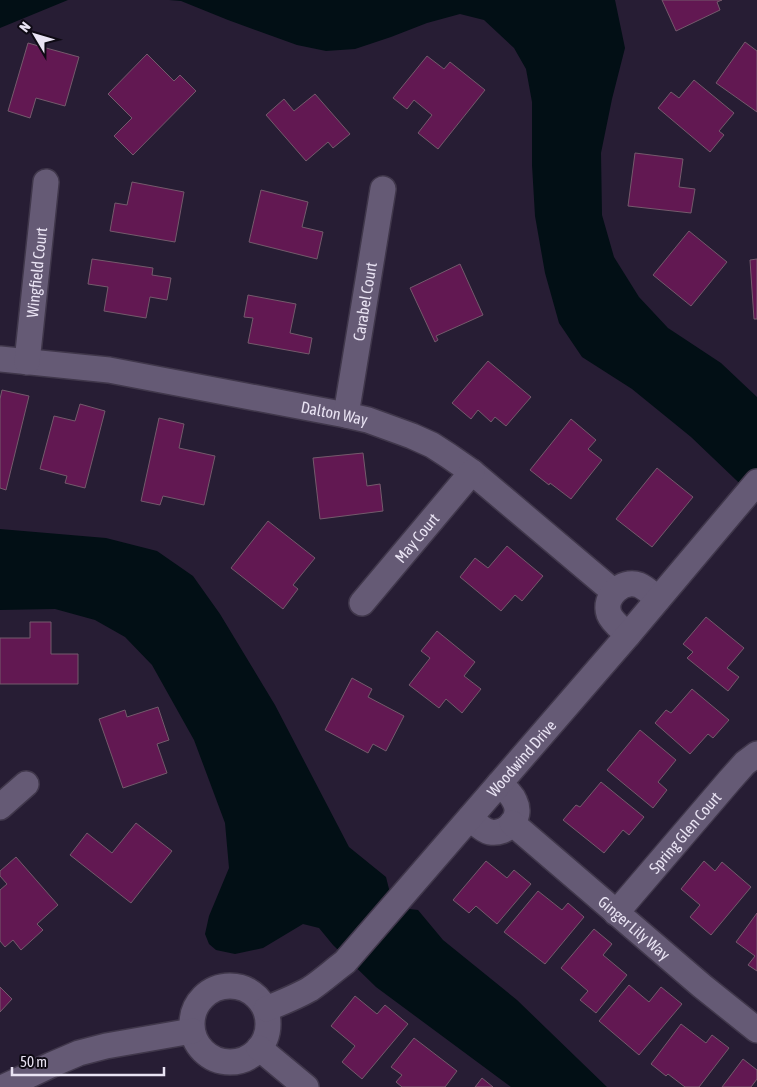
<svg xmlns="http://www.w3.org/2000/svg" width="757" height="1087" font-family="'Asap Condensed',sans-serif">
	<style>
		.water { fill: #020f15 }
		.building { fill: #621852; stroke: #745a6c }
		.lines { fill: none; stroke-linecap: round; stroke-linejoin: round }
		.minor-casing { stroke: #40374b; stroke-width: 28 }
		.minor { stroke: #655a75; stroke-width: 25 }
		.labels { text-anchor: middle; stroke-width: 4.5; stroke-linejoin: round; paint-order: stroke }
		.street-label { font-size: 16px; fill: #e9e3f3; stroke: #0e0a14 }
	</style>
	<rect width="100%" height="100%" fill="#271d34"/>
	<path class="water" d="M0,0H68L0,28Z
		M169,0H615L625,48L612,99L601,153L602,215L614,257L639,297L668,328L721,363L757,397V500L691,437L632,389L582,357L559,323L545,273L535,216L532,165V102L526,69L514,48L484,20L460,14L427,23L391,37L355,49L326,51L297,45L228,20L181,1Z
		M0,529L106,538L157,551L193,576L220,614L275,705L349,847L386,877L389,889L410,909L418,910L443,940L517,1000L607,1087H511L376,987L333,945L319,928L303,924L263,948L235,954L216,950L209,944L205,934L209,916L229,868L225,823L194,740L152,665L125,637L95,620L55,609L0,610Z"/>
	<path class="building" d="M662,0H722L717,2L720,10L676,31Z
		M745,42L757,51V112L716,83Z
		M28,43L79,57L65,106L36,98L30,118L8,111Z
		M147,54L174,81L180,75L196,91L133,155L114,136L132,118L108,94Z
		M427,56L444,69L450,62L485,90L438,149L418,133L432,115L414,100L407,109L393,98Z
		M694,80L734,113L719,131L724,135L710,152L658,108L671,92L679,98Z
		M315,94L350,134L333,148L328,142L306,161L266,115L284,99L294,111Z
		M635,153L683,159L679,187L695,189L691,213L628,206Z
		M132,182L184,192L175,242L110,231L115,203L127,205Z
		M261,190L308,202L302,227L323,232L317,259L249,242Z
		M689,231L727,262L691,306L653,275Z
		M92,259L153,268L152,275L171,278L167,300L150,297L146,318L104,311L108,287L88,284Z
		M757,259V319H754L750,260Z
		M460,264L483,315L436,336L438,340L435,342L410,288Z
		M248,295L296,304L290,333L312,338L309,354L248,343L253,318L244,317Z
		M488,361L531,397L506,426L495,417L491,422L478,410L471,419L452,403Z
		M2,390L29,396L6,490L0,488V399Z
		M80,404L105,411L85,488L65,483L67,476L40,469L54,416L75,421Z
		M159,418L184,424L179,448L215,456L204,505L163,496L160,505L141,501Z
		M571,419L596,440L588,449L602,460L571,499L550,483L549,485L530,470Z
		M363,453L367,486L380,484L383,511L320,519L313,458Z
		M657,468L693,497L652,547L616,519Z
		M268,521L315,558L293,585L298,589L283,609L231,568Z
		M507,546L543,576L522,601L515,595L501,611L460,577L475,558L488,568Z
		M706,617L744,648L727,668L739,677L728,691L687,658L693,652L683,644Z
		M30,622H51V654H78V684H0V638H30Z
		M437,631L475,662L464,676L481,689L462,713L446,699L439,708L409,685L430,658L421,651Z
		M352,678L372,689L368,697L404,716L386,751L373,744L368,753L325,730Z
		M692,689L729,720L713,738L708,734L690,754L655,723L666,710L671,713Z
		M158,707L169,740L157,744L167,773L123,788L99,719L125,710L127,717Z
		M640,730L676,760L658,782L667,790L653,808L607,770Z
		M601,782L644,817L629,835L623,830L604,853L563,820L576,805L580,807Z
		M136,823L172,851L131,903L70,855L87,833L112,853Z
		M16,857L58,905L37,924L43,930L21,950L13,940L5,947L0,941V890L7,884L0,876V871Z
		M486,861L507,878L514,870L531,884L497,924L476,906L469,913L453,900Z
		M704,861L715,871L722,862L751,887L711,935L690,917L700,905L681,889Z
		M538,891L562,910L568,903L584,917L545,964L504,932Z
		M757,913V971L748,965L755,956L736,942Z
		M594,929L612,944L603,955L627,975L596,1013L580,1000L588,991L561,968Z
		M629,985L649,1002L661,987L682,1004L639,1055L599,1021Z
		M0,987L12,999L0,1012Z
		M355,996L377,1014L385,1005L408,1024L362,1079L342,1062L355,1046L331,1026Z
		M681,1024L706,1043L712,1035L729,1048L699,1087H685L668,1074L666,1076L651,1064Z
		M414,1038L457,1071L445,1087H402L396,1082L402,1075L391,1067Z
		M743,1059L757,1070V1079L751,1087H722Z
		M482,1078L493,1087H475Z"/>
	<g class="lines">
		<defs>
			<g id="minor">
				<path id="s1" d="M0,359L109,370L346,415L368,420L412,436L432,445L449,456L472,472L614,592"/>
				<path id="s2" d="M27,362L46,182"/>
				<path id="s3" d="M346,415L383,189"/>
				<path id="s4" d="M362,603L472,472"/>
				<path d="M628,635C622,629 612,622 609,614C603,597 622,579 639,585C646,588 652,594 658,599"/>
				<path d="M0,807L26,784"/>
				<path d="M470,818C476,823 482,830 490,832C506,835 523,818 515,802C512,794 505,789 499,784"/>
				<path id="s5" d="M512,823L702,986L757,1030"/>
				<path id="s6" d="M616,913L729,781L745,763L757,754"/>
				<circle cx="230" cy="1024" r="38"/>
				<path id="s7" d="M266,1009C281,1003 296,997 310,989C322,981 333,971 345,962L628,635L757,482"/>
				<path d="M259,1048L306,1087"/>
				<path d="M4,1087L51,1065L79,1053L106,1046L192,1031"/>
			</g>
		</defs>
		<use href="#minor" class="minor-casing"/>
		<use href="#minor" class="minor"/>
	</g>
	<g class="labels">
		<g class="street-label">
			<text dy="6" stroke="none"><textPath href="#s2" startOffset="90">Wingfield Court</textPath></text>
			<text dy="6" stroke="none"><textPath href="#s3" startOffset="115">Carabel Court</textPath></text>
			<text dy="6" stroke="none"><textPath href="#s1" startOffset="339">Dalton Way</textPath></text>
			<text dy="6" stroke="none"><textPath href="#s4" startOffset="85">May Court</textPath></text>
			<text dy="6" stroke="none"><textPath href="#s7" startOffset="362">Woodwind Drive</textPath></text>
			<text dy="6" stroke="none"><textPath href="#s6" startOffset="106">Spring Glen Court</textPath></text>
			<text dy="6" stroke="none"><textPath href="#s5" startOffset="161">Ginger Lily Way</textPath></text>
		</g>
	</g>
	<g transform="translate(35 35) rotate(308)" stroke="#0e0a14" stroke-width="4" paint-order="stroke">
	<path d="M0-4L9 19L0 12L-9 19Z" fill="#e9e3f3"/>
	<text y="-8" font-size="14" font-weight="bold" text-anchor="middle" fill="#e9e3f3">N</text>
	</g>
	<path d="M12 1067v8h152v-8" fill="none" stroke="#e9e3f3" stroke-width="2.5"/>
	<text x="20" y="1067" font-size="15" fill="#e9e3f3" stroke="#0e0a14" stroke-width="4" paint-order="stroke">50 m</text>
</svg>
